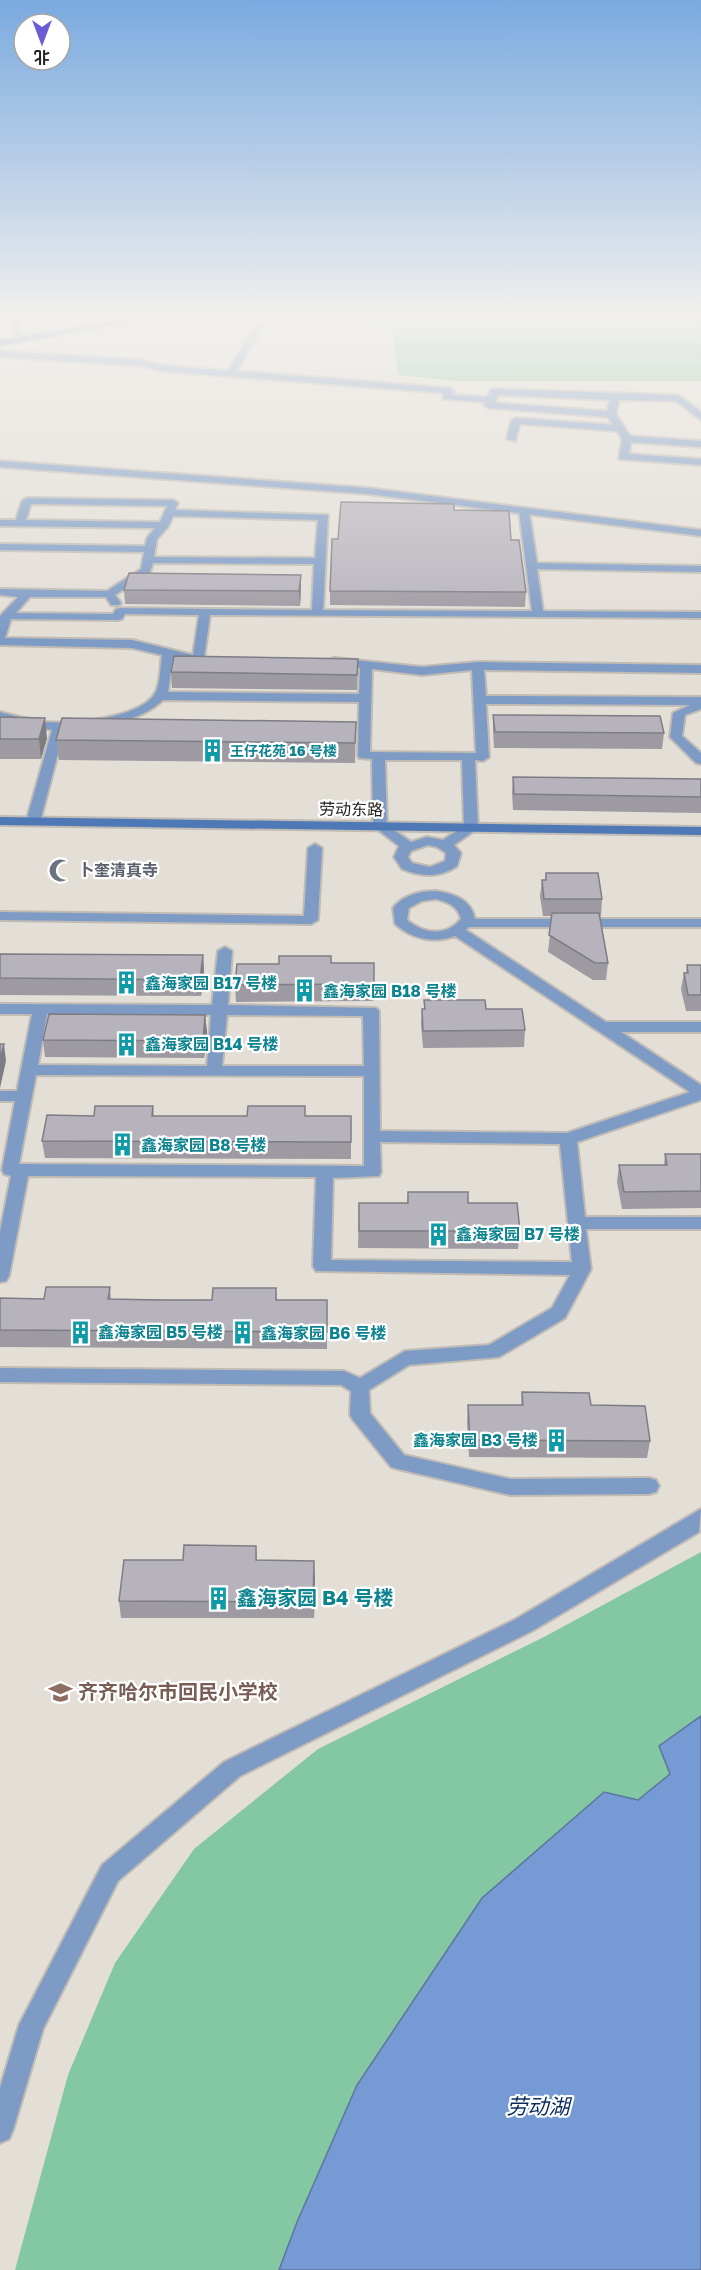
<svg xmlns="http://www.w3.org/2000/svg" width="701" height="2270" font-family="'Golos Text','Noto Sans SC',sans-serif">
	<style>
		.green { fill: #83c7a3 }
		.water { fill: #759ad4; stroke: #5c759d; stroke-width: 1.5 }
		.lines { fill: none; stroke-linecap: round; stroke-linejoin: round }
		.minor-casing { stroke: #c0bcb5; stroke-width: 4 }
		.tertiary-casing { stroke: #c0bcb5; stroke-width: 4 }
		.secondary-casing { stroke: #c0bcb5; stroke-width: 4 }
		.minor { fill: #7e9bc5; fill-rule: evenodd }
		.tertiary { fill: #7e9bc5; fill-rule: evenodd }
		.secondary { fill: #4f79b6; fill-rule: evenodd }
		.wall { fill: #9d9aa2 }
		.shaded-wall { fill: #7f7d84 }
		.building { fill: #b6b3bc; stroke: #7f7d84; stroke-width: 1.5 }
		.labels { text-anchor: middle; stroke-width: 4.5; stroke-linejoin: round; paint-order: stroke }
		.far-culture-label { font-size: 14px; font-weight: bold; fill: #0d838f; stroke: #fff; text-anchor: start }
		.street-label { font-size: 16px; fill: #22201e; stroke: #fff }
		.worship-label { font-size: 16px; font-weight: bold; fill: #5b616d; stroke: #fff; text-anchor: start }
		.culture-label { font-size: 16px; font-weight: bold; fill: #0d838f; stroke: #fff; text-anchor: start }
		.near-culture-label { font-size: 20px; font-weight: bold; fill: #0d838f; stroke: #fff; text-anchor: start }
		.near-education-label { font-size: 20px; font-weight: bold; fill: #785e54; stroke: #fff; text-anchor: start }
		.near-water-label { font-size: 21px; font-style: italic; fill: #072a5d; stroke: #fff }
	</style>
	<rect width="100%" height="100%" fill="#e3ded6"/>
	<path class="green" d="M301,316H701V381H455L398,375L392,327L298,322Z
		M701,1552V2270H15L68,2075L115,1963L194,1849L318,1749L544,1637Z"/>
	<path class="water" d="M701,1716V2270H279L297,2222L357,2085L482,1898L604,1792L638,1800L670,1774L659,1746Z"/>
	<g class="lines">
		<defs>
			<path id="minor" d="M9,316H17L23,336H17Z
				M261,316H269L237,371L449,388L454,391L452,395L487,397L491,390L494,389L678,395L701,412V420L676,401L619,400L616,414L630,436L701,441V447L631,442L629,454L701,459V465L619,459L622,439L617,431L520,424L515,441L507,439L511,421L516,418L613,425L608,417L489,408L484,405L485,402L443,399V393L160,371L142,366L0,357V351L142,360L160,365L228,371ZM498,395L610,400L607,411L495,403Z
				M27,498L173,500L178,503L175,510L328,515L323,610L532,611L519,511L524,508L529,511L537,563L701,566V572L537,569L543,611L701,612V618L210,615L204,658L210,661L208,664L198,665L173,657L168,692L359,694L360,668L331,665V659L335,658L422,667L478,662L701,665V673L484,670L486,696L701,697V709L685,715L682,736L701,753V764L696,763L670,737L673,713L690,705L486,704L489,757L483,761L475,760L478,828L454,845L461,853L457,866C440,878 421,877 402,869L394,857L399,846L373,826L372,759L359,758L358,755L359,702L163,700C139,723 97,728 64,730L40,822L38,825H28L26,822L52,730L0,720V712C15,716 30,720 45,722C72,724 137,719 154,695C161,685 160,667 162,655L132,648L0,645V616L18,597L0,595V589L107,591L141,569L144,552L0,550V544L145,546L147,538L155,528L0,526V520H16L22,501ZM31,504L167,506L160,522L26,520ZM173,516L318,520L315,558L154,557L157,539L168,527ZM153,563L314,564L312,610L120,608L116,609L113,614L16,613L30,597H106L111,605H119L121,603L115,595L150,572ZM125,614L199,615L193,655L132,640L5,638L11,619L118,620L122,619ZM372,669L422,675L472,670L476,753L370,752ZM385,760H462L464,826L443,840L427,837L411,842L387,825ZM428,845L437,847L446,853L445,861L430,867L412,863L408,857L411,851Z
				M315,844L322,848L318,920L311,924L0,920V912L304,916L308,848Z
				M436,891C454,894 471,899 475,919H701V927H469L466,930L606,1022H701V1032H621L701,1085V1100L577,1142L585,1217H701V1229H586L591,1269L565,1318L499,1357L409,1365L369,1390L370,1413L404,1455L510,1479L649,1478L656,1480L659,1486L656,1492L649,1494L510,1495L398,1469L391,1467L353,1420L350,1415L351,1391L341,1385L0,1382V1368L344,1371L360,1378L405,1351L489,1345L552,1308L570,1275L316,1271L313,1266L316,1177L28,1176L9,1276L6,1281L0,1282V1232L11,1176L4,1174L2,1170L15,1101H0V1091H17L32,1014H0V1004L212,1005L218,951L225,947L232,951L228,1005L376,1008L379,1011L380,1131L567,1133L690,1092L455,936C434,944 412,939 395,924L393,908C403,895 420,891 436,891ZM436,899C448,902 458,906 461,919C446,937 424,934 407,920L409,908L422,901ZM47,1014L211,1015L207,1066L38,1065ZM227,1015L363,1016L364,1066H222ZM36,1075L364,1076V1166L19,1164ZM380,1142L560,1144L572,1262L331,1260L333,1178L379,1176L381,1172Z"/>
			<path id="tertiary" d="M0,461L368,488L701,530V536L368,494L0,467Z
				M701,1509L699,1532L532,1631L240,1776L118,1881L43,2029L13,2130L9,2139L0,2143V2088L19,2025L102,1865L224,1762L516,1619Z"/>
			<path id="secondary" d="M145,316H161L0,346V340Z
				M0,817L701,827V835L0,825Z"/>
		</defs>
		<use href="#minor" class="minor-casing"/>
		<use href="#tertiary" class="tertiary-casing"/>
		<use href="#secondary" class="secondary-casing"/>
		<use href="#minor" class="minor"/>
		<use href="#tertiary" class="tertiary"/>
		<use href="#secondary" class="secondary"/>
	</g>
	<path class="wall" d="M454,510L511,540L526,592L525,607L330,605V591L338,539Z
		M124,590H301L300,606L125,604Z
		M358,659L357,690L172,688L171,672Z
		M493,715L664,733L662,749L494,748L493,731Z
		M0,717L47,738L41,759H0Z
		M356,722L355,763L59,760L56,740Z
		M513,777L701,779V813L513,810L512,793Z
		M546,873L602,899L601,916H600L608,963L606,980H593L548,952L552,916H543L540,896L542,880H545Z
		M0,954L203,955L204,972L201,996L0,995Z
		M687,965H701V1011H686L681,989L684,973H686Z
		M374,984V1001L236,1002L235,985Z
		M424,1000L486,1009L525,1030L524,1047L423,1048L421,1025L422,1009H424Z
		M205,1015L207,1032L204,1058L45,1057L43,1040Z
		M153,1106L154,1116H351V1159L45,1158L42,1141L94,1116Z
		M665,1154H701V1208L622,1209L617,1182L619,1165H664Z
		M408,1192L468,1203L520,1231L518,1249L358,1248L359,1203H407Z
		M110,1287L111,1299L212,1300L276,1288L277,1300H327V1349L0,1347V1298L44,1299Z
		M522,1392L591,1405L650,1441L647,1458L469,1457L467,1422L468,1405H521Z
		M256,1546L257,1560L315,1578L314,1618H121L119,1601L183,1560Z"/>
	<path class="shaded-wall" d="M0,316H6L7,322L0,323Z
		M301,575V590L300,606L299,591Z
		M45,718L47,738L41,759L39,739Z
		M203,955L204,972L201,996L200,980Z
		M205,1015L207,1032L204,1058L203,1041Z
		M4,1044L6,1061L0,1088V1059Z
		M314,1561L315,1578L314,1618L313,1602Z"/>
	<path class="building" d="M341,502L454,504V510L509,511L511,540H519L526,592L330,591L332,539H338Z
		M129,573L301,575L299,591L124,590Z
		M174,656L358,659L357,675L171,672Z
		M493,715L660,716L664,733L495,732Z
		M0,717L45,718L39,739H0Z
		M62,718L356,722L355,743L56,740Z
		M513,777L701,779V797L514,794Z
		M546,873H598L602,899H544L542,880H546Z
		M552,913H599L608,963H595L549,935Z
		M0,954L203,955L200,980L0,978Z
		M279,956H331V963H374V984L235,985L237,964H279Z
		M687,965H701V995H688L684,973H688Z
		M424,1000H485L486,1009H522L525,1030L423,1031L422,1009H425Z
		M49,1014L205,1015L203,1041L43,1040Z
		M0,1044H4L0,1059Z
		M95,1106H153L152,1116H247L248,1106H305V1116H351V1142L42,1141L47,1115L94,1116Z
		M665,1154H701V1191L624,1192L619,1165H667Z
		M408,1192H468V1203H517L520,1231H359V1203H408Z
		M46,1287H110L108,1299L160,1300H212L213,1288H276V1300H327V1332L0,1330V1298L44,1299Z
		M522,1392L589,1393L591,1405L645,1406L650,1441L470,1440L468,1405H523Z
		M184,1545L256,1546V1560L314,1561L313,1602L119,1601L124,1560H183Z"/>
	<linearGradient id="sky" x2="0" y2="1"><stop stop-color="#7aaae0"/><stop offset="0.5" stop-color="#f2f0ed"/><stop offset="1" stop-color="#f2f0ed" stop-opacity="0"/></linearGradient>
	<rect width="701" height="633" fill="url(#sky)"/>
	<defs>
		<symbol id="building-bare" viewBox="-9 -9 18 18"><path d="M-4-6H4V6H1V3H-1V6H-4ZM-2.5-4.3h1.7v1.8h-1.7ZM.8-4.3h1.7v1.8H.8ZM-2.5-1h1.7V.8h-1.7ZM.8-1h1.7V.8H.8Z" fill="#0f9aa8" stroke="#fff" stroke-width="2.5" paint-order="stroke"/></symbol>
		<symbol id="mosque-bare" viewBox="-9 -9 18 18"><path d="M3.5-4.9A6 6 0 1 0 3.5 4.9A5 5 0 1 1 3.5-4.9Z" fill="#6b7280" stroke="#fff" stroke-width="2.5" paint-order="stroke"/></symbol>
		<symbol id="school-bare" viewBox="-9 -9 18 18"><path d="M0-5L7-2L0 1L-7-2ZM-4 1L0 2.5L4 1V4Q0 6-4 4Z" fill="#8d6e63" stroke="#fff" stroke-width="2.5" paint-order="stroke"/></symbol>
	</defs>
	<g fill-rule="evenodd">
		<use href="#building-bare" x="196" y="734" width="33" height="33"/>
		<use href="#mosque-bare" x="44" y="854" width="33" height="33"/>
		<use href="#building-bare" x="110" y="966" width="33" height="33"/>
		<use href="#building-bare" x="288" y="974" width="33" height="33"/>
		<use href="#building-bare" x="110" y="1028" width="33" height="33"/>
		<use href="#building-bare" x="106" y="1128" width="33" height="33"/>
		<use href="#building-bare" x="422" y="1218" width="33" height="33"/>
		<use href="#building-bare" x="64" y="1316" width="33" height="33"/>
		<use href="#building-bare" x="226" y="1316" width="33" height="33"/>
		<use href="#building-bare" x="540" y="1424" width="33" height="33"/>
		<use href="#building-bare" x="202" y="1582" width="33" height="33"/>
		<use href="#school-bare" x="44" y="1676" width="33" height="33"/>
	</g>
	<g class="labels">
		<g class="far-culture-label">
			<text x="230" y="756">王仔花苑 16 号楼</text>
		</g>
		<g class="street-label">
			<text transform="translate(351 809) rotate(1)" y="6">劳动东路</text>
		</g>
		<g class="worship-label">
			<text x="78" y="876">卜奎清真寺</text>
		</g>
		<g class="culture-label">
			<text x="145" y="989">鑫海家园 B17 号楼</text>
			<text x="323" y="997">鑫海家园 B18 号楼</text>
			<text x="145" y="1050">鑫海家园 B14 号楼</text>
			<text x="141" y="1151">鑫海家园 B8 号楼</text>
			<text x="456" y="1240">鑫海家园 B7 号楼</text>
			<text x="98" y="1338">鑫海家园 B5 号楼</text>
			<text x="261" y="1339">鑫海家园 B6 号楼</text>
			<text x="538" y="1446" text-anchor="end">鑫海家园 B3 号楼</text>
		</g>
		<g class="near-culture-label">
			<text x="237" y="1605">鑫海家园 B4 号楼</text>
		</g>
		<g class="near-education-label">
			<text x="78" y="1699">齐齐哈尔市回民小学校</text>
		</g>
		<g class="near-water-label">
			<text x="538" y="2114">劳动湖</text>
		</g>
	</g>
	<g transform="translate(42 42) rotate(180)"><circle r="28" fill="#ffffff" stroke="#a7a6a5" stroke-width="1.5"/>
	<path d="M0-4.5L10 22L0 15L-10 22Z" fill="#6b5bd4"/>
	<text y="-9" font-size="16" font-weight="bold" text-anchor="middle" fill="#22201e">北</text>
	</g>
</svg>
